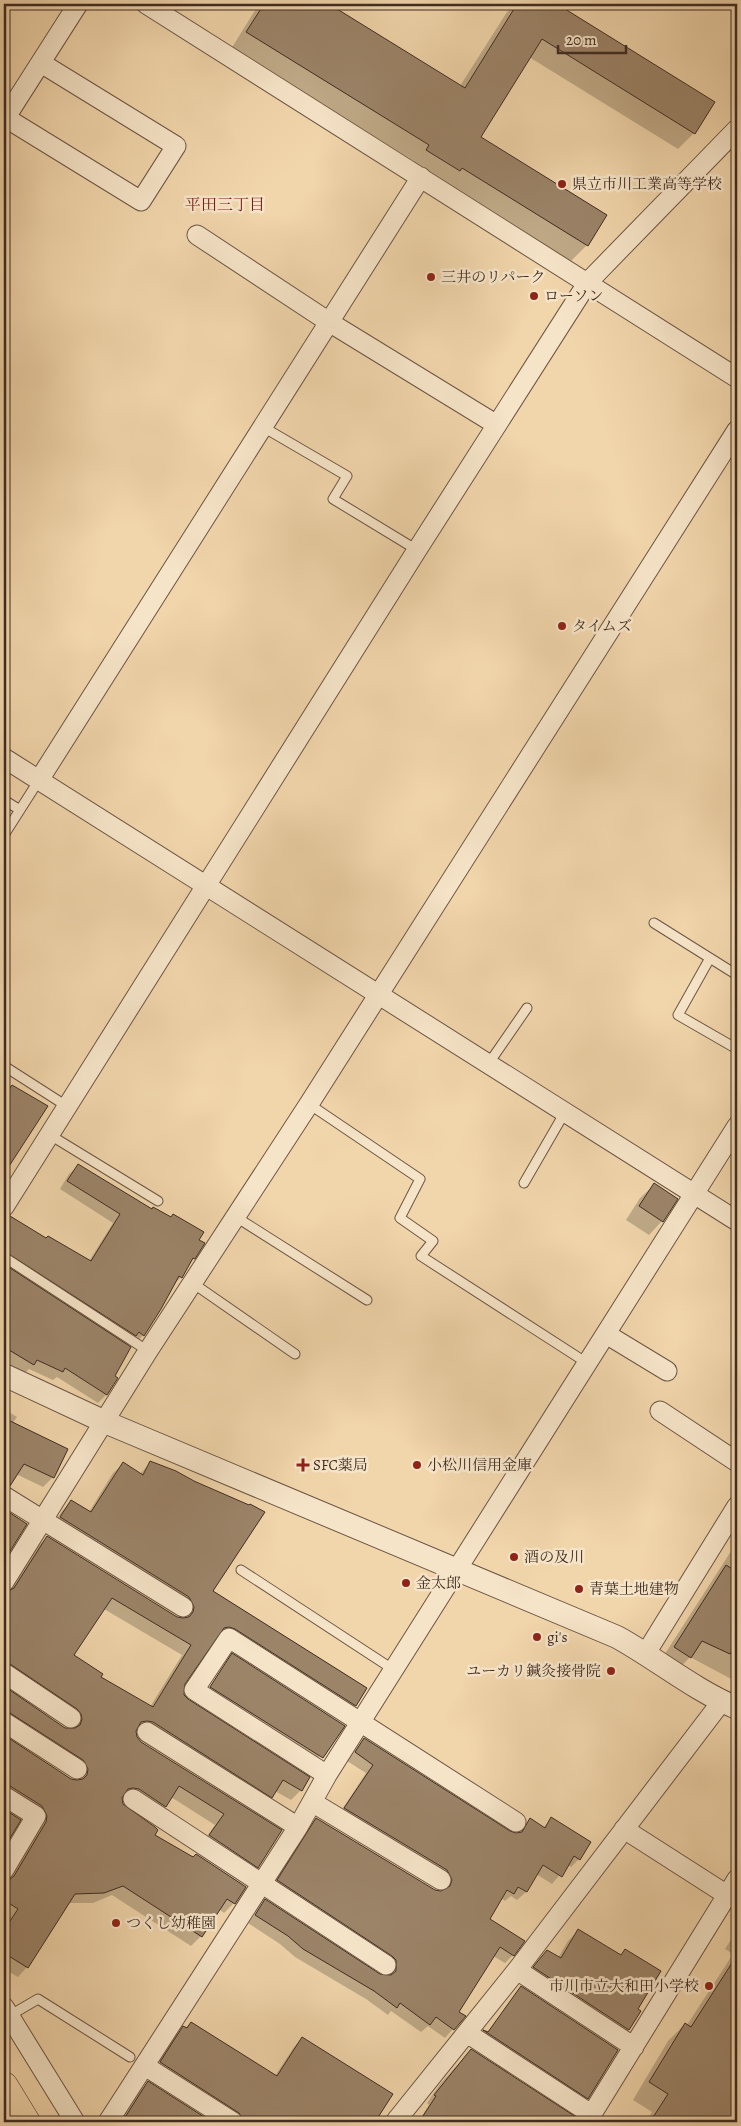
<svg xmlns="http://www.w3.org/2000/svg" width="741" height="2126" font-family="Alegreya,'Noto Serif JP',serif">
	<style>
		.shadow { fill: #0003; fill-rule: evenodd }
		.building { fill: #9c8469; stroke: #3f2c22; fill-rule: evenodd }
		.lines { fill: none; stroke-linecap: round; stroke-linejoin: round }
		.service-casing { stroke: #6c5644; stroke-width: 11 }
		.minor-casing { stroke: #6c5644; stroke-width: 21 }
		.tertiary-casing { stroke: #6c5644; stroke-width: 24 }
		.trunk-casing { stroke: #3f2c22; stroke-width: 29 }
		.service { stroke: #f6e4c8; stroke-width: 9 }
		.minor { stroke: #f6e4c8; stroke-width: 19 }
		.tertiary { stroke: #f6e4c8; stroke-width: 22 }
		.trunk { stroke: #f1d5ab; stroke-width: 28 }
		.poi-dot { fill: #8f2418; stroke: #f6e4c8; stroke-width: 2 }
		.labels { text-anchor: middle; stroke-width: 5; stroke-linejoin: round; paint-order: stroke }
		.poi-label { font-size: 15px; fill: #3f2c22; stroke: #f6e4c8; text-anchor: start }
		.neighbourhood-label { font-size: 16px; fill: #7a1f14; stroke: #f6e4c8 }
	</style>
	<rect width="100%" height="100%" fill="#f1d5ab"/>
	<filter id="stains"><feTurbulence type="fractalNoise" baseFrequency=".004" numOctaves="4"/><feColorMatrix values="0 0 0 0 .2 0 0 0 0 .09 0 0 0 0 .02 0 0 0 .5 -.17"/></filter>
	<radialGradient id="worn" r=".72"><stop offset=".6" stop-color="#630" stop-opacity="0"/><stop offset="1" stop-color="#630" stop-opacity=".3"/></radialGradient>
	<path class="shadow" d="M259,4H326L460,86L512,4H563L560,7L694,133L678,149L529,57L479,138L605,216L587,245L571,261L445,184L411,166L414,161L231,49Z
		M4,1082L46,1107L4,1172Z
		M78,1166L152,1210L170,1218L173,1215L198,1240L194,1258L181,1277L173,1285L143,1335L135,1344L130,1341L125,1345L113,1377L116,1379L106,1395L98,1403L57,1377L53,1380L29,1369L25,1373L4,1361V1219L10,1218L46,1240L89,1261L113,1223L60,1189L69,1174Z
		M654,1185L662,1221L649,1235L626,1220L640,1198Z
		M4,1409L17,1417L12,1424L53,1477L43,1487L16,1474L4,1491Z
		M151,1462L211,1591L355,1705L345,1715L225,1638L216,1637L183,1683V1695L187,1700L308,1778L301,1790L291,1800L275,1791L262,1807L142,1732L134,1731L136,1737L140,1742L281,1831L257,1867L248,1877L200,1846L215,1825L171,1797L165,1807L156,1816L129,1799L121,1798L122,1805L153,1835L234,1903L224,1913L219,1909L201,1936L191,1946L112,1895L93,1903H68L27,1967L18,1977L4,1969V1928L9,1920L4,1916V1882L8,1881L36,1832L4,1798V1737L71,1780H78V1774L4,1724V1688L64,1729H72V1724L4,1675V1594L8,1592L37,1547L47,1537L177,1618L184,1619L179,1607L51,1528L62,1511L72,1501L89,1512L113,1473L123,1464L140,1474ZM104,1609L182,1655L150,1707L99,1678L73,1655Z
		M737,1542V1682L690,1657L675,1673L659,1663Z
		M232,1655L343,1726L315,1762L206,1692Z
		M364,1739L509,1833L518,1834L530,1820L543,1828L551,1819L579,1859L571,1867L568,1865L552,1884L536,1874L526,1892L517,1900L511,1896L505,1901L501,1898L488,1920L513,1955L505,1963L493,1956L458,2012L464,2016L445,2038L428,2026L421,2032L391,2011L388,2015L366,1999L295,1957L280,1944L248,1923L265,1901L379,1976H390L388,1969L270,1889L308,1828L317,1819L435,1891H443V1884L337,1817L366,1773L347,1761Z
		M579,1930L620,1955L625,1951L636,2010L639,2012L628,2030L617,2040L523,1979L547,1951L558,1958L568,1941Z
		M737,1930V2122H646L652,2112L633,2100L668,2041L685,2024L687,2025L733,1954L725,1949Z
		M521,1988L587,2098L581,2104L478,2037L483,2032L487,2033Z
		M191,2023L275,2076L294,2047L302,2039L391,2094L373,2122H232L153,2071L176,2035Z
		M471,2050L574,2118L571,2122H418L429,2105L427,2103L440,2084Z
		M148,2083L210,2122H120L140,2091Z"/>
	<path class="building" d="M264,4H329L465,88L517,4H557L715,102L695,134L542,39L481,137L607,215L588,246L462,168L460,171L426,150L429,145L246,32Z
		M12,1085L48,1106L4,1174V1097Z
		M78,1164L152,1209L153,1207L171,1217L173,1214L204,1232L199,1240L205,1243L195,1259L193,1258L182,1278L179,1276L161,1309L144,1336L139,1332L136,1336L4,1251V1218L10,1216L46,1238L48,1236L91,1261L120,1214L67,1181Z
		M654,1183L678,1199L663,1222L639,1206Z
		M4,1264L131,1347L115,1376L118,1378L107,1395L65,1368L63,1372L37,1360L34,1365L4,1347Z
		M4,1418L68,1449L54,1478L24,1464L10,1486L4,1485Z
		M150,1461L176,1471L194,1481L249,1505L250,1504L265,1512L213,1591L367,1688L356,1706L235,1629L229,1627L224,1628L185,1684L184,1695L188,1699L310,1777L302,1791L283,1780L272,1798L153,1722L147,1721L141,1722L136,1731L137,1737L141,1742L282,1830L258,1868L209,1835L224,1814L179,1786L166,1807L139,1789L133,1788L128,1789L122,1798L123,1804L155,1827L158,1830L155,1835L193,1857L196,1854L246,1887L235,1904L227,1899L202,1937L123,1886L104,1893L75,1894L28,1968L4,1953V1930L18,1909L4,1900V1881L9,1880L14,1876L46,1822L47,1816L42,1806L10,1786L4,1785V1735L71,1779L77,1780L83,1779L87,1775L88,1769L83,1760L10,1713L4,1711V1686L65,1728H75L80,1725L82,1719L81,1714L77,1709L10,1664L4,1662V1593L14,1588L47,1536L177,1617L183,1618L189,1617L193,1612L194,1607L189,1597L60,1517L71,1500L91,1512L123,1462L143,1475ZM112,1598L191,1645L153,1707L101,1677L103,1674L74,1655Z
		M4,1509L27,1524L4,1561Z
		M726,1565L737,1572V1643L730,1654L702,1641L691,1658L674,1647Z
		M232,1653L345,1726L323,1758L210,1687Z
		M364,1738L510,1831L516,1833L522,1832L530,1818L545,1828L551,1817L591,1842L580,1860L574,1856L562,1877L543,1865L527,1892L518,1887L514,1894L507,1890L490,1919L525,1941L514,1956L500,1947L459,2012L466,2016L454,2030L436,2017L430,2025L400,2003L397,2008L374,1991L303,1949L288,1936L255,1915L265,1899L380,1974L391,1975L396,1971V1960L392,1956L277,1880L316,1818L435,1890L441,1891L450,1886L452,1880L447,1870L344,1808L373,1765L355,1752Z
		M4,1809L21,1820L4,1848Z
		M578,1929L621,1955L625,1949L661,1971L638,2009L641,2011L629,2030L533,1967L547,1950L561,1958Z
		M737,1955V2122H650L668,2094L649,2082L685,2023L691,2027Z
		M521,1986L618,2050L588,2099L483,2030L488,2032Z
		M191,2022L277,2076L302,2037L393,2094L375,2122H244L239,2113L160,2062L183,2026L187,2028Z
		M471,2049L576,2117L572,2122H419L436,2096L434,2095Z
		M148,2081L212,2122H122Z"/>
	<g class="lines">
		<defs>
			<path id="service" d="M263,427L347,476L333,499L417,550
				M4,800L20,810
				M4,835L39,780
				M654,923L737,975
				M710,958L678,1015L737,1049
				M489,1063L527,1008
				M4,1066L68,1107
				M309,1104L420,1179L400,1218L433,1241L421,1256L587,1363
				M50,1135L158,1201
				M524,1183L565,1112
				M236,1217L367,1300
				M4,1257L148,1351
				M194,1284L295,1354
				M241,1570L394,1670
				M9,2016L38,1999L130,2057"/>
			<path id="minor" d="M146,4L737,378
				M6,118L141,201L176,146L41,63
				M4,120L78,4
				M197,235L329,322L497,425
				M4,758L737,1221
				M39,780L421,177
				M4,1207L417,550L588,282L737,129
				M606,1334L667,1371
				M660,1411L737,1462
				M4,1496L183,1607
				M4,1582L148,1351L309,1104L737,430
				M646,1653L737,1506
				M4,1673L71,1718
				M4,1722L77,1769
				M147,1732L298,1827
				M327,1775L194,1690L229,1638L516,1822
				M4,1796L36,1816L4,1870
				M133,1799L386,1965
				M312,1802L441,1880
				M624,1829L727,1895
				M517,1970L634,2047
				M4,2007L75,2122
				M467,2033L591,2114
				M145,2066L233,2122
				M108,2122L298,1827L327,1775L737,1126
				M395,2122L517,1970L722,1701
				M587,2122L737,1879"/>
			<path id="tertiary" d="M4,1375L105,1422L617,1637C657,1659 694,1690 737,1708"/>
			<path id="trunk" d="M4,2086L26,2122"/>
		</defs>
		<use href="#service" class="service-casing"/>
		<use href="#minor" class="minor-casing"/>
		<use href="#tertiary" class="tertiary-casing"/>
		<use href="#trunk" class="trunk-casing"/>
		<use href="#service" class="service"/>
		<use href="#minor" class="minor"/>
		<use href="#tertiary" class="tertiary"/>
		<use href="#trunk" class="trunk"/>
	</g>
	<g class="poi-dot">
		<circle cx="562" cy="184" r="5"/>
		<circle cx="431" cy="277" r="5"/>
		<circle cx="534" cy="296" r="5"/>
		<circle cx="562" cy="626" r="5"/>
		<path d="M300.5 1457.5h5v5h5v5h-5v5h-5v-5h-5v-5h5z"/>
		<circle cx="417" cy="1465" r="5"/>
		<circle cx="514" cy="1557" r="5"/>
		<circle cx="406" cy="1583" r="5"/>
		<circle cx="579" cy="1589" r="5"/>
		<circle cx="537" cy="1637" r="5"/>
		<circle cx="611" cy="1671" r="5"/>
		<circle cx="116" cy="1923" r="5"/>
		<circle cx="709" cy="1986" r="5"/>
	</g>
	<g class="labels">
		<g class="poi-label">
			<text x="572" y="189">県立市川工業高等学校</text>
			<text x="441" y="282">三井のリパーク</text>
			<text x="544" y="301">ローソン</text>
			<text x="572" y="631">タイムズ</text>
			<text x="313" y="1470">SFC薬局</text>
			<text x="427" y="1470">小松川信用金庫</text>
			<text x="524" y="1562">酒の及川</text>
			<text x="416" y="1588">金太郎</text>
			<text x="589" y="1594">青葉土地建物</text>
			<text x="547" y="1642">gi's</text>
			<text x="601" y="1676" text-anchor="end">ユーカリ鍼灸接骨院</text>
			<text x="126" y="1928">つくし幼稚園</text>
			<text x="699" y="1991" text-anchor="end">市川市立大和田小学校</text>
		</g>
		<g class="neighbourhood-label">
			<text x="225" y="210">平田三丁目</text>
		</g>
	</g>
	<rect width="741" height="2126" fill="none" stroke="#f1d5ab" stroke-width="20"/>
	<rect x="5" y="5" width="731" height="2116" fill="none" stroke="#3f2c22" stroke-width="2.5"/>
	<rect x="10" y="10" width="721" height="2106" fill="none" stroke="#3f2c22"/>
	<path d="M558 45v8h68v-8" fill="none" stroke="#3f2c22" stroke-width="2.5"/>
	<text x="566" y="45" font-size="15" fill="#3f2c22" stroke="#f6e4c8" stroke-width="4" paint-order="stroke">20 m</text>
	<rect width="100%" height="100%" filter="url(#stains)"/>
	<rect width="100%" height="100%" fill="url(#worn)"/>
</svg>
